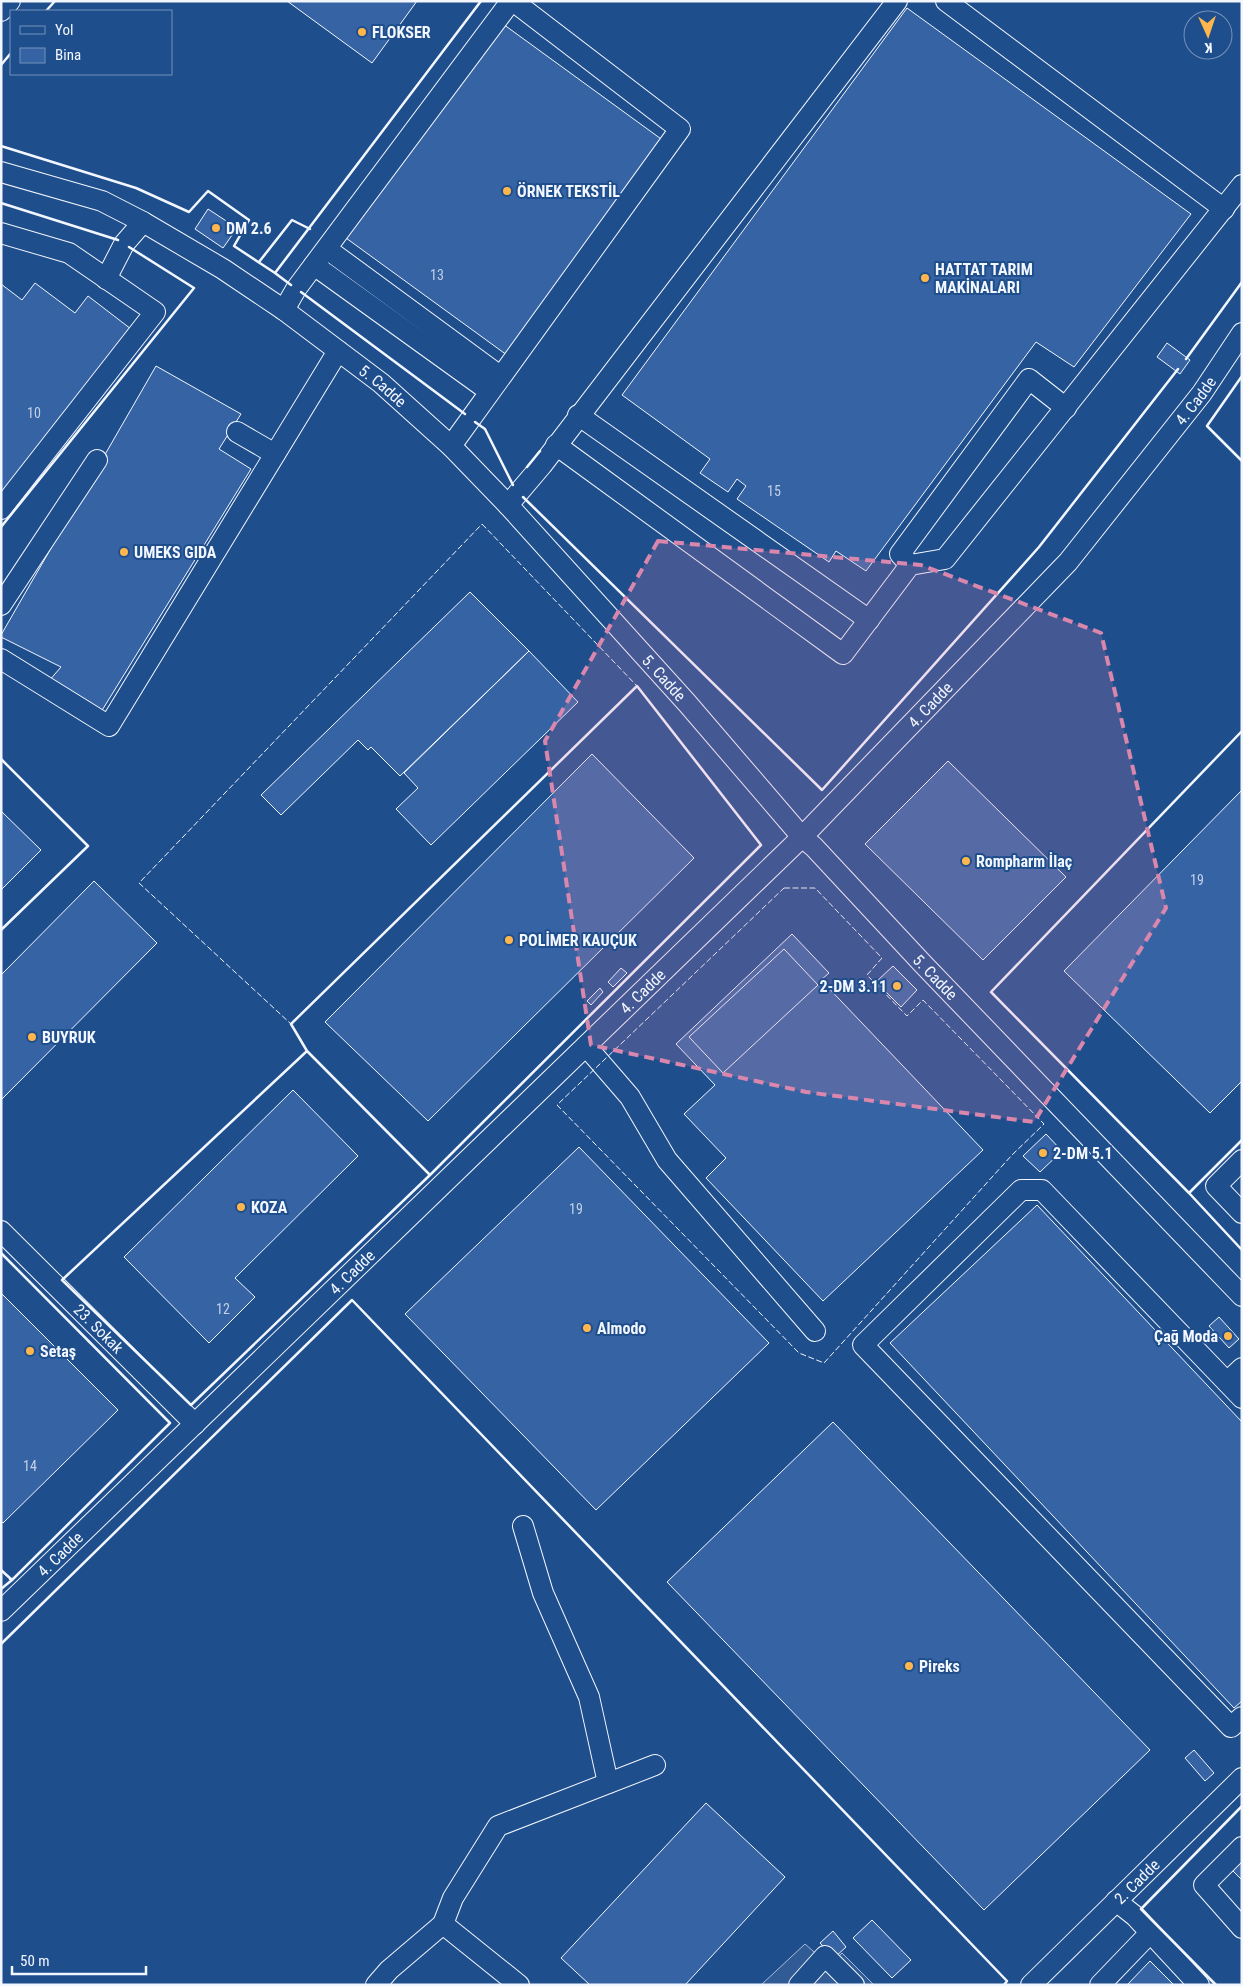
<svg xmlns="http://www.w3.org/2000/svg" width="1243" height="1986" font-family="'Roboto Condensed',sans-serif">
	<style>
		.parking { fill: #305b95; stroke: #a8bbd7 }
		.building { fill: #3563a3; stroke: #f2f6ff }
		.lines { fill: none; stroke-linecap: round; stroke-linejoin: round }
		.minor-casing { stroke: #f2f6ff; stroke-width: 22 }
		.minor { stroke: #1f4e8c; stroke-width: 20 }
		.fence { stroke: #f2f6ff; stroke-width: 1; stroke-dasharray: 6 2.5; stroke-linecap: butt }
		.wall { stroke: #f2f6ff; stroke-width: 2.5 }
		.marked { fill: #da87ad; fill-opacity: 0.2; stroke: #da87ad; stroke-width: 4; stroke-dasharray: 10 6; stroke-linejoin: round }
		.poi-dot { fill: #ffb74d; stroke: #1f4e8c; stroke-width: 2 }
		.labels { text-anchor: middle; stroke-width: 4; stroke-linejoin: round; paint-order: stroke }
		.number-label { font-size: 14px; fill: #c3d1e8 }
		.poi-label { font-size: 16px; font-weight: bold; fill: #f2f6ff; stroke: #1f4e8c; text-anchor: start }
		.street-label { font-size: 16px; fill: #f2f6ff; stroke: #1f4e8c }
	</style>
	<rect width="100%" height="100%" fill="#1f4e8c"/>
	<path class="parking" d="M805,1944L830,1966L842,1953L874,1985H761Z"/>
	<path class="building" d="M287,1H417L372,63Z
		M907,8L1191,214L1074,367L1036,342L866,571L836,551L829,562L737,499L746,486L737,479L728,492L700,473L710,459L622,395Z
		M503,24L668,144L511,358L346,238Z
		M208,209L237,228L223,248L195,229Z
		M35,283L75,313L88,296L131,329L1,496V284L22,300Z
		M1167,343L1190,360L1180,374L1157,357Z
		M156,366L241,414L219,449L251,469L101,712L48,682L61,667L1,637V635Z
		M470,592L529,651L400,776L371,747L368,750L358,740L281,815L261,795Z
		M529,651L578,702L431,845L396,809L418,788L404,773Z
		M592,754L694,858L428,1121L325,1022Z
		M948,761L1066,877L983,960L865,844Z
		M1242,790V1081L1210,1113L1064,971Z
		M1,811L41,850L1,890Z
		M94,881L157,943L1,1100V975Z
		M792,934L829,973L821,980L983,1150L823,1301L706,1178L726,1158L684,1114L715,1085L676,1044Z
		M784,949L818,985L723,1073L689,1037Z
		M893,966L917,990L901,1007L876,982Z
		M621,968L627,973L613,987L608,982Z
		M600,988L603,992L591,1005L587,1001Z
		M293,1090L358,1156L235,1278L255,1297L209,1343L124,1257Z
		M1046,1134L1062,1151L1040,1172L1023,1156Z
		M579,1147L769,1343L596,1510L405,1314Z
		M1037,1205L1242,1422V1701L1234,1708L890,1343Z
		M1,1293L118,1410L3,1523L1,1521Z
		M1219,1317L1239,1339L1229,1348L1209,1326Z
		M833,1422L1150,1750L984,1910L667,1582Z
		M1194,1750L1214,1773L1205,1781L1185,1758Z
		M706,1803L785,1877L685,1985H590L561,1958Z
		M1242,1858V1880L1231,1869Z
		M872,1920L911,1960L892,1978L853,1938Z
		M833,1931L846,1947L834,1958L820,1943Z
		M1150,1961L1174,1985H1127Z"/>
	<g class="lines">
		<defs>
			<g id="minor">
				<path d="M946,1L1224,209"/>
				<path d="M1,11L10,1"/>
				<path id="s1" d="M1,172L102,201L143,222L223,269L284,310L381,383L451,446L508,505L687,703L802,837L814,847L922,963L1242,1296"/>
				<path d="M1,233L69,253L155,312L1,509"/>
				<path d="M327,249L500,376"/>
				<path d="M314,265L489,391"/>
				<path d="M106,279L124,244L143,222"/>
				<path d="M284,310L296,289L511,1"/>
				<path d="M578,415L869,620"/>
				<path d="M237,432L275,454"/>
				<path d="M556,445L843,654L910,565L945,559L1242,185"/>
				<path d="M451,446L680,129L513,1"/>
				<path d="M508,505L542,465L897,1"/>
				<path d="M910,565L900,554L1029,379L1066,408"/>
				<path d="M1,605L97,460"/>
				<path d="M1,659L109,726L338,351"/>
				<path d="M586,1046L630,1097L667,1160L815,1331"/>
				<path d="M1242,1160L1216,1186L1242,1213"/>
				<path id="s2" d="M1,1231L195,1424"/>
				<path d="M1227,1382L1242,1368"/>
				<path d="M1242,1398L1042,1190H1021L863,1345L1231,1727L1242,1717"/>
				<path d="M523,1526L543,1593L589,1697L608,1783"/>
				<path id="s3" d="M1,1611L802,837L1068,562L1202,393L1242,333"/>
				<path d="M1242,1847L1204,1885L1242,1928"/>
				<path d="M1116,1901L1135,1916L1199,1985"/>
				<path d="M443,1924L453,1898L498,1826L655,1765"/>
				<path d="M376,1985L389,1970L443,1924L519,1985"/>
				<path d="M799,1985L825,1956L854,1985"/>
				<path id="s4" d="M1031,1985L1242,1778"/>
				<path d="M1100,1985L1149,1934"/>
			</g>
		</defs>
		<use href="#minor" class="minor-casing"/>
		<use href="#minor" class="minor"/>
		<path class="fence" d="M482,524L637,686L291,1024L139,883Z
			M784,888H815L882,958L867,975L907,1016L923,1000L1044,1124L1012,1155L824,1363L799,1353L557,1105Z"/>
		<path class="wall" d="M46,11L55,1
			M1,65L11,53
			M1,146L136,188L189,212L208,191L249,220L234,246L275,273
			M1,203L118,240
			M259,262L292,220L310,229
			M291,285L275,273L481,1
			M301,292L465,414
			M1186,359L1242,282
			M1242,376L1207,426L1242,461
			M475,422L485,429L513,485
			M527,467L540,451
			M523,497L822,790L1039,547L1178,369
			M1,527L194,288L129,247
			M637,686L761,845L430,1175L307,1051L291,1024Z
			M1242,731L991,992L1189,1193L1242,1250
			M1,759L88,846L1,930
			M307,1051L430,1175L191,1405L62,1280Z
			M1189,1193L1242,1140
			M1,1253L170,1423L12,1580L1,1570
			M1,1589L12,1580L10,1579
			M1,1644L352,1300L1007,1981L1004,1985
			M1216,1985L1141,1909L1242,1806"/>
	</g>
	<path class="marked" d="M658,541L921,565L1101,633L1166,908L1034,1122L806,1092L591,1045L545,741Z"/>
	<g class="poi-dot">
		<circle cx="362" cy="32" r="5"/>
		<circle cx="507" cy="191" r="5"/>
		<circle cx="216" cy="228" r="5"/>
		<circle cx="925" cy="278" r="5"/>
		<circle cx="124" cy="552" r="5"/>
		<circle cx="966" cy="861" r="5"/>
		<circle cx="509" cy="940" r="5"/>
		<circle cx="897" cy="986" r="5"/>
		<circle cx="32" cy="1037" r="5"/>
		<circle cx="1043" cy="1153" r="5"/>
		<circle cx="241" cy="1207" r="5"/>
		<circle cx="587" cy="1328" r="5"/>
		<circle cx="1228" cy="1336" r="5"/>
		<circle cx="30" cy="1351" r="5"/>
		<circle cx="909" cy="1666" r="5"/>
	</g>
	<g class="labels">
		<g class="number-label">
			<text x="437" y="280">13</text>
			<text x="34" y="418">10</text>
			<text x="774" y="496">15</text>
			<text x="1197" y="885">19</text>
			<text x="576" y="1214">19</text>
			<text x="223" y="1314">12</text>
			<text x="30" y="1471">14</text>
		</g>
		<g class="poi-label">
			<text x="372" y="38">FLOKSER</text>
			<text x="517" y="197">ÖRNEK TEKSTİL</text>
			<text x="226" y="234">DM 2.6</text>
			<text x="935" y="275">HATTAT TARIM<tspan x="935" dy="18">MAKİNALARI</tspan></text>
			<text x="134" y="558">UMEKS GIDA</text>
			<text x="976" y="867">Rompharm İlaç</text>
			<text x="519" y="946">POLİMER KAUÇUK</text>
			<text x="887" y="992" text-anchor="end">2-DM 3.11</text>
			<text x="42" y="1043">BUYRUK</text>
			<text x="1053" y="1159">2-DM 5.1</text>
			<text x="251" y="1213">KOZA</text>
			<text x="597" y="1334">Almodo</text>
			<text x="1218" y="1342" text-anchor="end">Çağ Moda</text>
			<text x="40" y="1357">Setaş</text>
			<text x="919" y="1672">Pireks</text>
		</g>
		<g class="street-label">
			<text dy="6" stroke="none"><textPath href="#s1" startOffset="442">5. Cadde</textPath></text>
			<text dy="6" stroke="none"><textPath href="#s3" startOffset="1702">4. Cadde</textPath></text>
			<text dy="6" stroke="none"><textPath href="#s1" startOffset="848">5. Cadde</textPath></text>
			<text dy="6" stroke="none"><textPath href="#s3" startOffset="1298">4. Cadde</textPath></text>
			<text dy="6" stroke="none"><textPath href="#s1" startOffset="1252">5. Cadde</textPath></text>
			<text dy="6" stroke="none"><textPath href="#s3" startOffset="892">4. Cadde</textPath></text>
			<text dy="6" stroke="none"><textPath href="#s3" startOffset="488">4. Cadde</textPath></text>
			<text dy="6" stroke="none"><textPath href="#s2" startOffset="138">23. Sokak</textPath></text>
			<text dy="6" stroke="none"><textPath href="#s3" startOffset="82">4. Cadde</textPath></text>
			<text dy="6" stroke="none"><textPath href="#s4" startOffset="148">2. Cadde</textPath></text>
		</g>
	</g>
	<rect width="1243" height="1986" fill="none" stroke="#f2f6ff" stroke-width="5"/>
	<rect x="10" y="10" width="162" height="65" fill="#1f4e8c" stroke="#7391ba"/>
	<rect x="20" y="26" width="25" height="8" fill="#1f4e8c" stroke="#7391ba"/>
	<text x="55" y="35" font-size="15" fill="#f2f6ff">Yol</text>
	<rect x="20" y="48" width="25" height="15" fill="#3563a3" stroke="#7391ba"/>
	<text x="55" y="60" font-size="15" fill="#f2f6ff">Bina</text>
	<g transform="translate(1208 35) rotate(177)"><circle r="24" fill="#1f4e8c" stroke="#7391ba"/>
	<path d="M0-4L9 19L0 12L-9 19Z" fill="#ffb74d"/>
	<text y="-8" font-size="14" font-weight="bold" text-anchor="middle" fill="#f2f6ff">K</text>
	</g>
	<path d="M12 1966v8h134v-8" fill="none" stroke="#f2f6ff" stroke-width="2.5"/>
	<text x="20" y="1966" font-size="15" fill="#f2f6ff" stroke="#1f4e8c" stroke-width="4" paint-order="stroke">50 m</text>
</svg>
